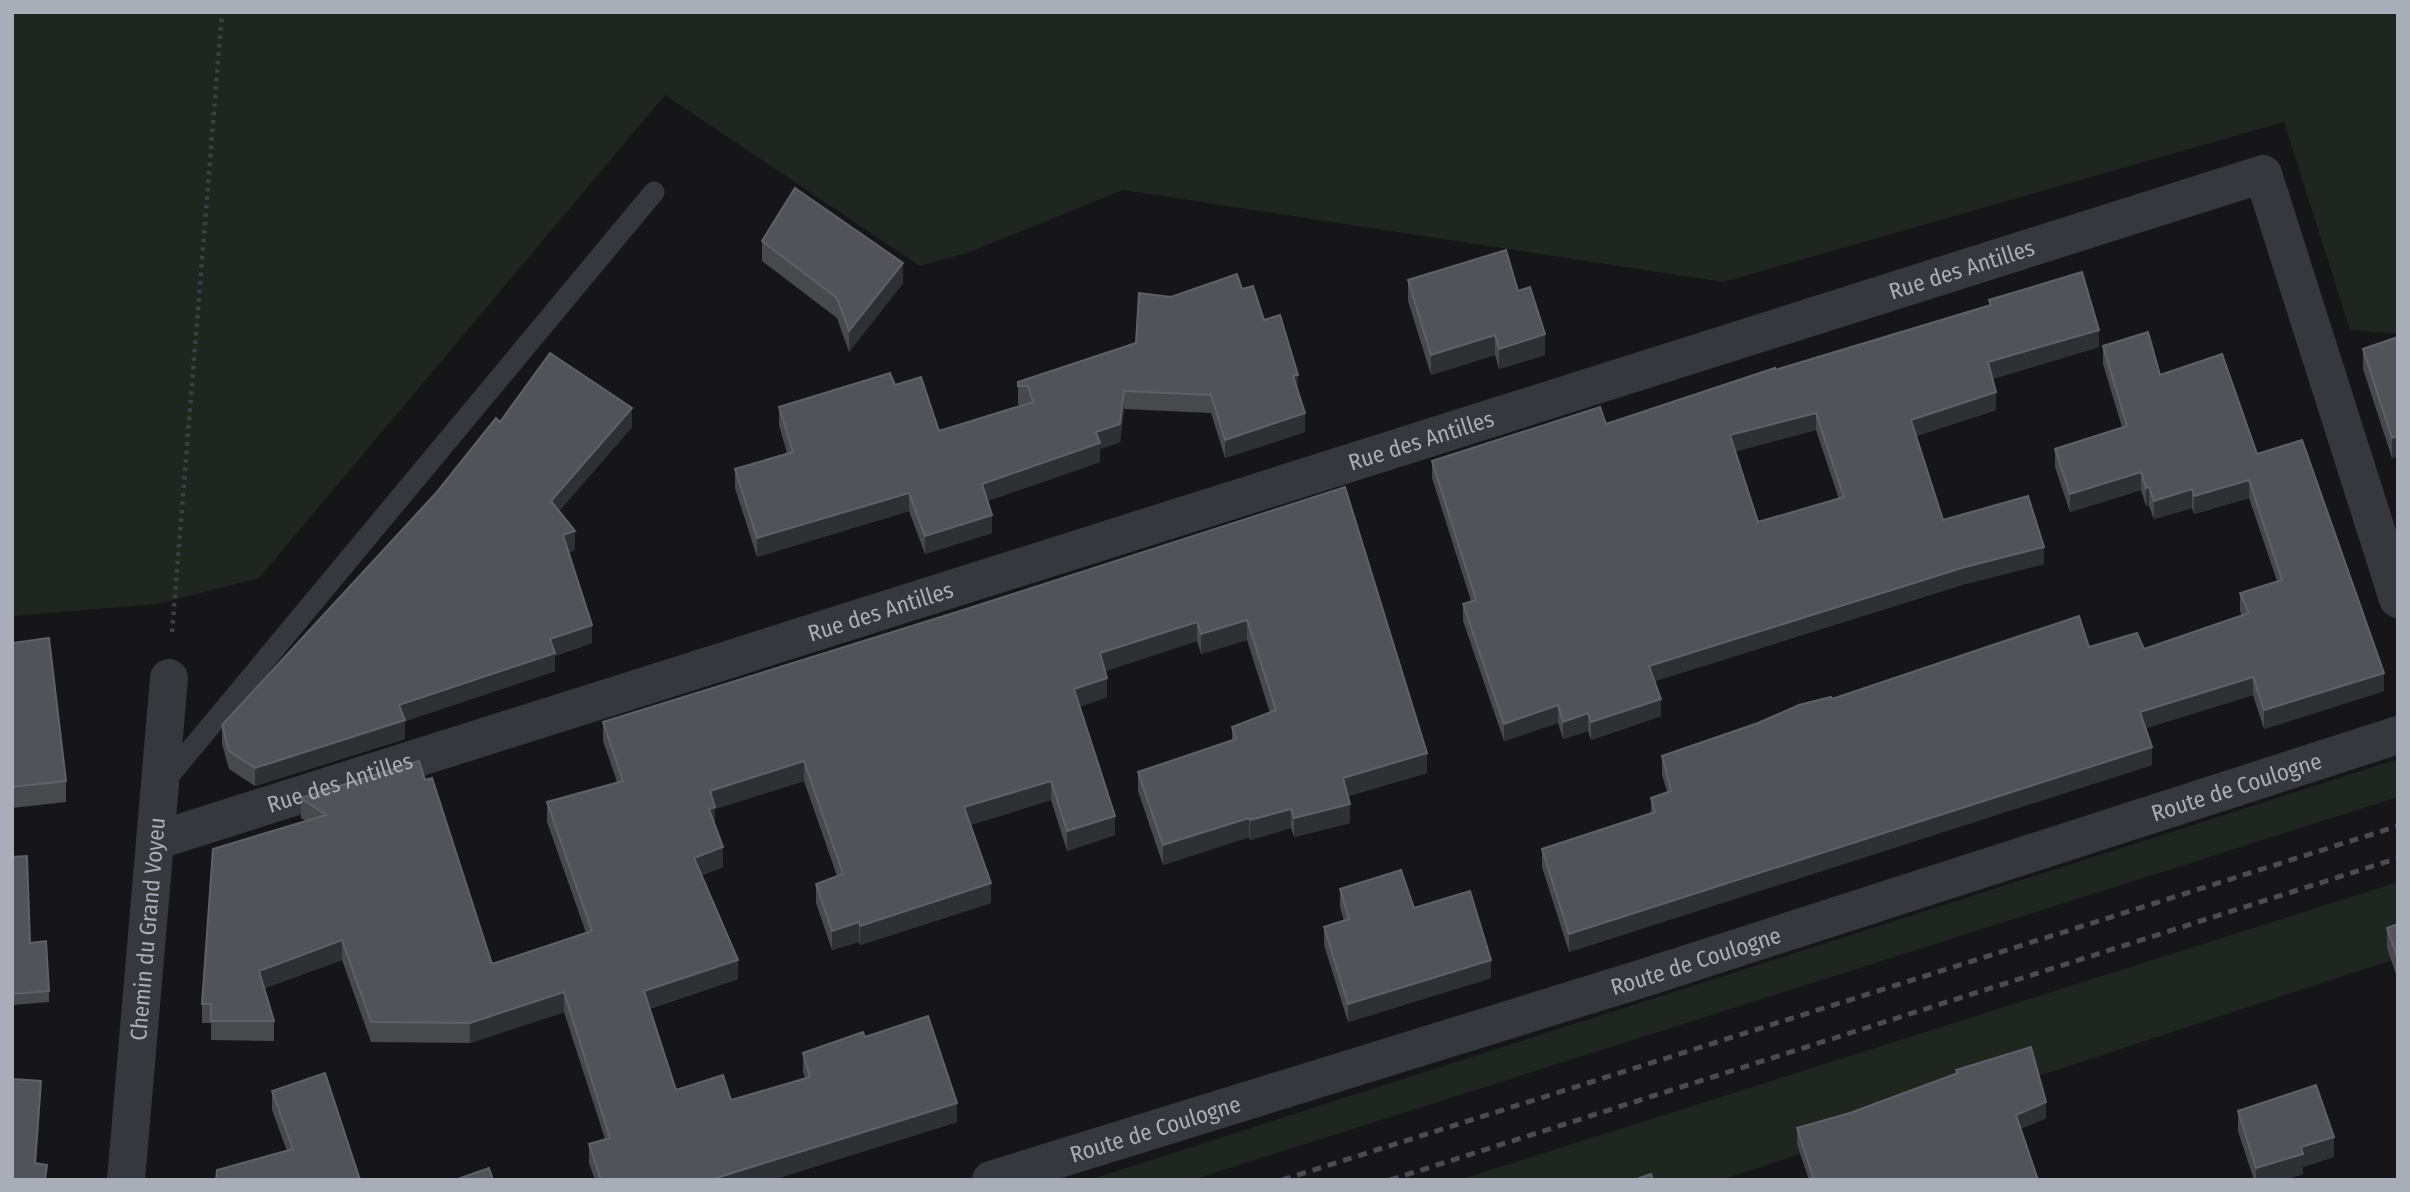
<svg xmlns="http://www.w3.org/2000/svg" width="2410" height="1192" font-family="'Fira Sans Condensed',sans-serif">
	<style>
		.green { fill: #1e261f }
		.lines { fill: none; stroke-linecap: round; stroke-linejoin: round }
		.path { stroke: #3d3f44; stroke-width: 4.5; stroke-dasharray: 3.5 5; stroke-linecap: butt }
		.service { stroke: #37383d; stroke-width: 21 }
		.minor { stroke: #37383d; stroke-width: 38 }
		.rail { stroke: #4a4c52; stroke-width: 5; stroke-dasharray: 9 7; stroke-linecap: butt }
		.wall { fill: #47494d; fill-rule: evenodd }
		.shaded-wall { fill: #2f3033 }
		.building { fill: #525359; stroke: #5f6168; stroke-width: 2; fill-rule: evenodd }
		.labels { text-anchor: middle; stroke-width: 5; stroke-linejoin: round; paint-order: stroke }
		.street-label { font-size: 23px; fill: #a8adb8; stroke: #111113 }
	</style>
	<rect width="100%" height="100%" fill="#161618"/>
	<path class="green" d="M12,12H2398V334L2350,330L2284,122L1723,282L1123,190L970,252L920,266L665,95L259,578L157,604L12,616Z
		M2398,759V797L1192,1180H1089Z
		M2398,882V958L1721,1180H1459Z"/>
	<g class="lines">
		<path class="path" d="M172,632L222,12"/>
		<path class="service" d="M163,783L654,192"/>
		<g class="minor">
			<path id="s1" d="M155,841L2263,174L2398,599"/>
			<path id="s2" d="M126,1180L169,678"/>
			<path id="s3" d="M991,1180L1650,976L2398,735"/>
		</g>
		<path class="rail" d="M1282,1180L2398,826
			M1390,1180L2398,858"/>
	</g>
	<path class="wall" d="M762,241L903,283L849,352L837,318L762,261Z
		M1408,280L1518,291L1545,355L1499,369L1495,355L1431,375L1408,301Z
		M1242,289L1264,320L1298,393L1305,432L1225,458L1211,413L1124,409L1120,442L1100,449V462L987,501L992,533L925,554L909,511L757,557L735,488V469L787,453L779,425V407L895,385L939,431L1023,405H1018V382L1136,343L1171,297Z
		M1989,300L2099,347L1992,379L1996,410L1916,436L1943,520L2044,564L1965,584L1655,681L1661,716L1591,740L1588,731L1563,739L1558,723L1504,741L1463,621V604L1471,601L1432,478V461L1606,424L1775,370L1989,306ZM1816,430L1839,499L1758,522L1736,451Z
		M2398,337V456L2392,458L2363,369V349Z
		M2103,346L2160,375L2257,454L2384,691L2264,729L2253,695L2146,728L2152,765L1569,952L1542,867V849L1651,813V798L1667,792L1662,775V756L1832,699L2089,647L2144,649L2242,616L2240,611V593L2277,581L2249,498L2194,514L2192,508L2154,519L2149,506H2146L2141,490L2070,512L2055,467V449L2122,427L2103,364Z
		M632,427L559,511L575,550L569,552L592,643L555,656V671L405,721V739L255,786L229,769L222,744V725L436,493Z
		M1345,487L1427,773L1348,796L1350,823L1294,837L1291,828L1250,840L1249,837L1163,865L1138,791V772L1232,740V727L1270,713L1247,640L1201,654L1197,641L1105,671L1107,697L1079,707L1115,835L1067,851L1051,800L970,825L991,903L860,945L859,942L832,950L816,903V884L837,876L804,781L715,809V825L723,867L702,875L738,979L649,1009L676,1090L731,1100L805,1078L803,1072V1053L865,1037L957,1122L772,1180H595L589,1163V1144L605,1139L564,1012L470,1043L371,1042L342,960L265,988L274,1021V1041L211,1040V1023H202V1004L306,821L301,818V798L419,761L492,964L586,933L547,822V802L617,782L603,741V722L960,611Z
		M12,643L66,781V802L12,808Z
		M12,857L30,943L49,991V1002L12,1005Z
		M1340,889L1414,908L1491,978L1348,1022L1324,945V927L1344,921L1340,907Z
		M2398,924V980L2387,948V928Z
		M1956,1070L2046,1118L2020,1129L2038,1180H1809L1797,1144V1128L1850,1113L1956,1073Z
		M272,1091L360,1180L287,1151L272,1110Z
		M2238,1111L2334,1157L2303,1167V1174L2284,1180H2254L2238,1131Z"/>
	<path class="shaded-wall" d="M903,263V283L849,352V331Z
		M2099,330V347L1988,380V362Z
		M1545,334V355L1499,369V349Z
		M1495,335V355L1431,375V355Z
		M1298,375V393L1293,376Z
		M1124,391V409L1120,442L1100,449V462L982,503V484L1096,432Z
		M1996,392V410L1911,437V420Z
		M632,408V427L551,520V501Z
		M1305,413V432L1225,458V440Z
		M1816,413V430L1730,453V435Z
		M2398,436V456L2392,458V438Z
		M2141,472V490L2070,512V494Z
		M2249,480V498L2194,514V496Z
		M2149,487V506H2146V488Z
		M2192,489V508L2154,519V501Z
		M909,493V511L757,557V538Z
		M992,515V533L925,554V536Z
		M575,531V550L563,554V535Z
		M2044,547V564L1965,584L1649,683V666L1965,567Z
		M1247,620V640L1201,654V634Z
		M1197,622V641L1100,673V653Z
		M592,625V643L555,656V671L405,721V739L255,786V768L550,639Z
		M2384,673V691L2264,729V710Z
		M2253,677V695L2140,730V712Z
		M1107,678V697L1074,709V689Z
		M1661,699V716L1591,740V722Z
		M1558,705V723L1504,741V724Z
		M1588,713V731L1563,739V722Z
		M2152,747V765L1569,952V934Z
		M1427,753V773L1343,797V778Z
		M804,761V781L715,809V826L709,829L710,791Z
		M1051,781V800L964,827V807Z
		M1350,804V823L1294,837V818Z
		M1291,809V828L1250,840V820Z
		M1115,816V835L1067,851V831Z
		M1249,818V837L1163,865V845Z
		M723,847V867L694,877V858Z
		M991,883V903L860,945V926Z
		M859,922V942L832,950V931Z
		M342,940V960L259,990V971Z
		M738,960V979L644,1010V991Z
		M1491,960V978L1348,1022V1004Z
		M564,992V1012L470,1043V1023Z
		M41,1081V1096L35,1178V1163Z
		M2046,1102V1118L2016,1131V1115Z
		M957,1103V1122L772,1180H710Z
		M2334,1137V1157L2303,1167V1174L2284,1180H2256V1168L2301,1147Z"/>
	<path class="building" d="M795,188L903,263L849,331L837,298L762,241Z
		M1506,250L1518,291L1530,287L1545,334L1499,349L1495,335L1431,355L1408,280Z
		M2082,272L2099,330L1988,362L1996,392L1911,420L1943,520L2028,496L2044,547L1965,567L1649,666L1661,699L1591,722L1588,713L1563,722L1558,705L1504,724L1463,604L1476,600L1432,461L1600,407L1606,424L1775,368V370L1991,305L1989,300ZM1816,413L1844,497L1758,522L1730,435Z
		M1237,274L1242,289L1253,286L1264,320L1280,315L1298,375L1293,376L1305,413L1225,440L1211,395L1124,391L1120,424L1096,432L1100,443L982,484L992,515L925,536L909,493L757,538L735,469L793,452L779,407L890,373L895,385L921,377L939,431L1033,402L1028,386H1018V382L1136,343L1139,293L1171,297Z
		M2148,332L2160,375L2222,354L2257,454L2302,440L2384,673L2264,710L2253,677L2140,712L2152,747L1569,934L1542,849L1655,812L1651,798L1671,791L1662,756L1758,723L1799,705L1831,697L1832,699L2079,616L2089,647L2137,633L2144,649L2249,613L2240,593L2282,580L2249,480L2194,496L2192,489L2154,501L2149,487L2146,488L2141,472L2070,494L2055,449L2127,426L2103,346Z
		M2398,337V436L2392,438L2363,349Z
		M550,353L632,408L551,501L575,531L563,535L592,625L550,639L555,653L399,705L405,720L255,768L229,751L222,725L436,493L496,418L500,422Z
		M1345,487L1427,753L1343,778L1350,804L1294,818L1291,809L1250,820L1249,818L1163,845L1138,772L1236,739L1232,727L1276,710L1247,620L1201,634L1197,622L1100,653L1107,678L1074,689L1115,816L1067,831L1051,781L964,807L991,883L860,926L859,922L832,931L816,884L843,874L804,761L710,791L715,807L709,809L723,847L694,858L738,960L644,991L676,1090L723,1075L731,1100L810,1077L803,1053L863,1032L865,1037L928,1016L957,1103L710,1180H601L589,1144L610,1138L564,992L470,1023L371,1022L342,940L259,971L274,1021H211V1004H202L213,849L326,815L301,798L419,761L425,780L432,778L492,964L592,931L547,802L623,781L603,722L960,611Z
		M49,638L66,781L12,787V643Z
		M27,856L30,943L46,941L49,991L12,994V857Z
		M1401,870L1414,908L1470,891L1491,960L1348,1004L1324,927L1349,919L1340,889Z
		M2398,924V959L2387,928Z
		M2031,1047L2046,1102L2016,1115L2038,1180H1814L1797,1128L1850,1113L1958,1073L1956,1070Z
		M325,1073L360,1180H216L217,1170L293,1149L272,1091Z
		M12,1079L41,1081L35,1163L47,1165L45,1180H12Z
		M2316,1085L2334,1137L2301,1147L2303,1154L2256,1168L2238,1111Z
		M489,1168L493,1180H455Z
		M1651,1174L1653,1180H1634Z"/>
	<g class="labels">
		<g class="street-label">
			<text dy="8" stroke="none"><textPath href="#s1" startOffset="1895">Rue des Antilles</textPath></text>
			<text dy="8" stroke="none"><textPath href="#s1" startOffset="1328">Rue des Antilles</textPath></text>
			<text dy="8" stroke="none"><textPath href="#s1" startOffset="761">Rue des Antilles</textPath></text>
			<text dy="8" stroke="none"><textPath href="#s1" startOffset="194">Rue des Antilles</textPath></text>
			<text dy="8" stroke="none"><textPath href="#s3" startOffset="1306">Route de Coulogne</textPath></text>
			<text dy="8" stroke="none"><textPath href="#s2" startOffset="252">Chemin du Grand Voyeu</textPath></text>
			<text dy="8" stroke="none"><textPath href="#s3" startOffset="738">Route de Coulogne</textPath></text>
			<text dy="8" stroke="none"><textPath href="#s3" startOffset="172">Route de Coulogne</textPath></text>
		</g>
	</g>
	<rect width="2410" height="1192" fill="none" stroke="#a8adb8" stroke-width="28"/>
</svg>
